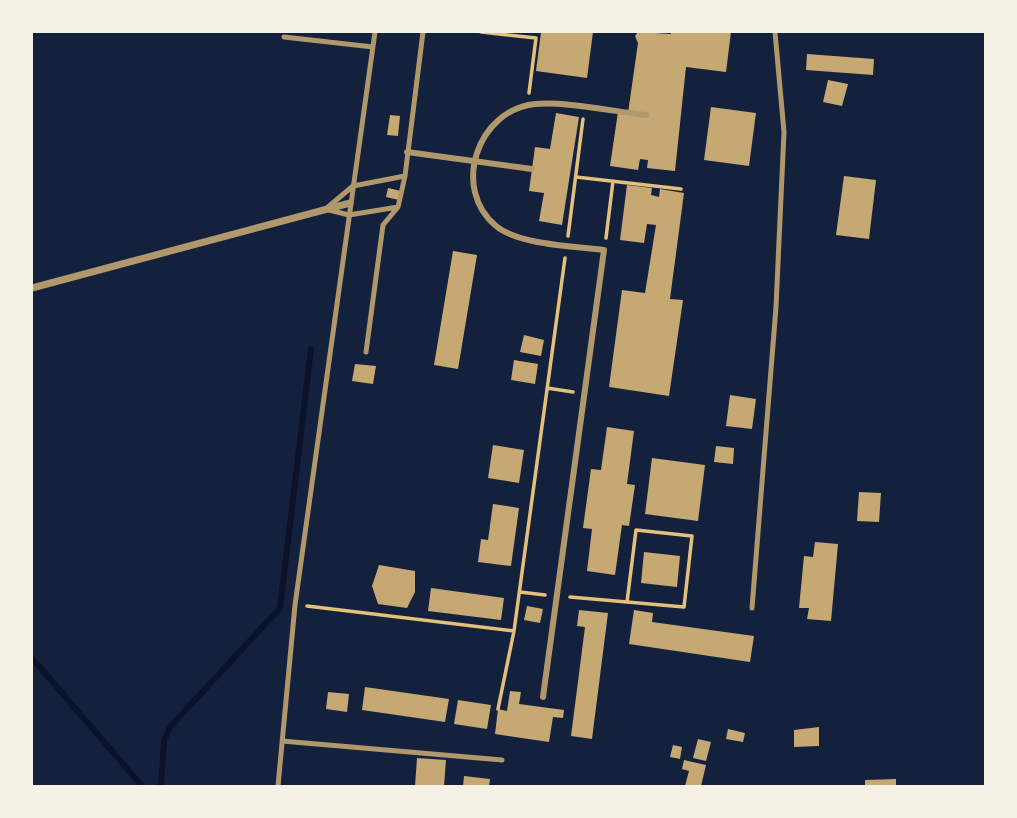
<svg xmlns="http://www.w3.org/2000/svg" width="1017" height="818" font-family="Quicksand,sans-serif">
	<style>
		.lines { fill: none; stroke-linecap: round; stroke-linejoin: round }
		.stream { stroke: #0b132b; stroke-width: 6 }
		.building { fill: #c6a872 }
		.path { stroke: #e5c07b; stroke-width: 3.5 }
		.service { stroke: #b1986c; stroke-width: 5 }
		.pedestrian { stroke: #b1986c; stroke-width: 6 }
		.minor { stroke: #b1986c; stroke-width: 7 }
	</style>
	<rect width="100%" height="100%" fill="#14213d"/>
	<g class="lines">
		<path class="stream" d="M32,658L142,786
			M161,786L164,741L170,727L280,608L311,349"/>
	</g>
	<path class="building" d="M541,32H593L587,78L536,71Z
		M638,32L671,34V32H731L726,72L686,67L675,171L647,168L648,160L640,159L638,170L610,166L618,112L628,113L638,43L635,36Z
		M807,54L874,59L873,75L806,70Z
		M828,80L848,84L842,106L823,102Z
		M711,107L756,113L749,166L704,160Z
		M556,113L579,117L562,225L539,221L544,193L529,191L535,147L550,149Z
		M390,115L400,116L398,136L387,135Z
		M844,176L876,180L869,239L836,235Z
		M627,185L652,188L651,195L659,197L660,189L684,193L670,299L683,300L669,396L609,387L622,290L645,293L656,225L647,224L644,243L620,240Z
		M388,188L401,191L399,200L386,197Z
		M453,251L477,255L458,369L434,365Z
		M524,335L544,340L541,356L520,352Z
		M514,360L538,364L535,384L511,380Z
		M355,364L376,366L373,384L352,381Z
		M730,395L756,399L752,429L726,426Z
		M607,427L634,431L627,484L635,485L629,526L622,525L615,575L587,571L592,529L583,528L591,469L601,470Z
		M493,445L524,450L519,483L488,478Z
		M716,446L734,448L733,464L714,462Z
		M652,458L705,465L698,521L645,514Z
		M859,492L881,493L879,522L857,521Z
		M493,504L519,508L511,566L478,562L481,539L488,540Z
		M815,542L838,544L831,621L807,619L809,608H799L804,556L813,557Z
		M644,552L680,556L677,587L641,583Z
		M379,565L415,571V592L407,608L378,604L372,586Z
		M431,588L504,598L501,620L428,611Z
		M527,606L543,609L540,623L524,620Z
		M579,610L608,613L592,739L571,736L585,627L577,626Z
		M634,610L653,613L652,622L754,636L750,662L629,644Z
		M365,687L449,699L445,722L362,710Z
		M510,691L521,692L519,704L564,710L563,718L553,717L549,742L495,734L498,709L507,711Z
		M328,692L349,694L347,712L326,709Z
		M458,700L491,705L487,729L454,724Z
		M819,727V746L794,747V730Z
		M728,729L745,733L743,742L726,739Z
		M698,739L711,742L706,761L693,758Z
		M673,745L682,747L680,759L670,757Z
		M417,758L446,760L444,786H415Z
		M684,760L706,765L701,786H685L689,771L682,769Z
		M464,776L490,779L489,786H463Z
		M896,779V786H865V780Z"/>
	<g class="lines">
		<path class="path" d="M481,32L536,38L529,93
			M576,177L681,189
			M568,236L583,119
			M606,238L613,181
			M547,388L573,392
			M520,592L545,595
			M570,597L684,607L692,536L636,530L627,602
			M307,606L514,631
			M498,709L514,631L565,258"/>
		<path class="service" d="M284,37L373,47
			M328,207L353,186L405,176
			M329,210L349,215L398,207
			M366,352L383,225L398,207L405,176L423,32
			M752,608L776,307L784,132L775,32
			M282,741L502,760
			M278,786L295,605L375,32"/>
		<path class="pedestrian" d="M407,152L532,169
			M543,697L604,250C574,246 519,245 496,226C451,189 477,110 535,104C565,101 615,112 646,115"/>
		<path class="minor" d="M32,288L350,203"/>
	</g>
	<rect width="1017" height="818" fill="none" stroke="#f6f1e7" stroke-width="66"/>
</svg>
